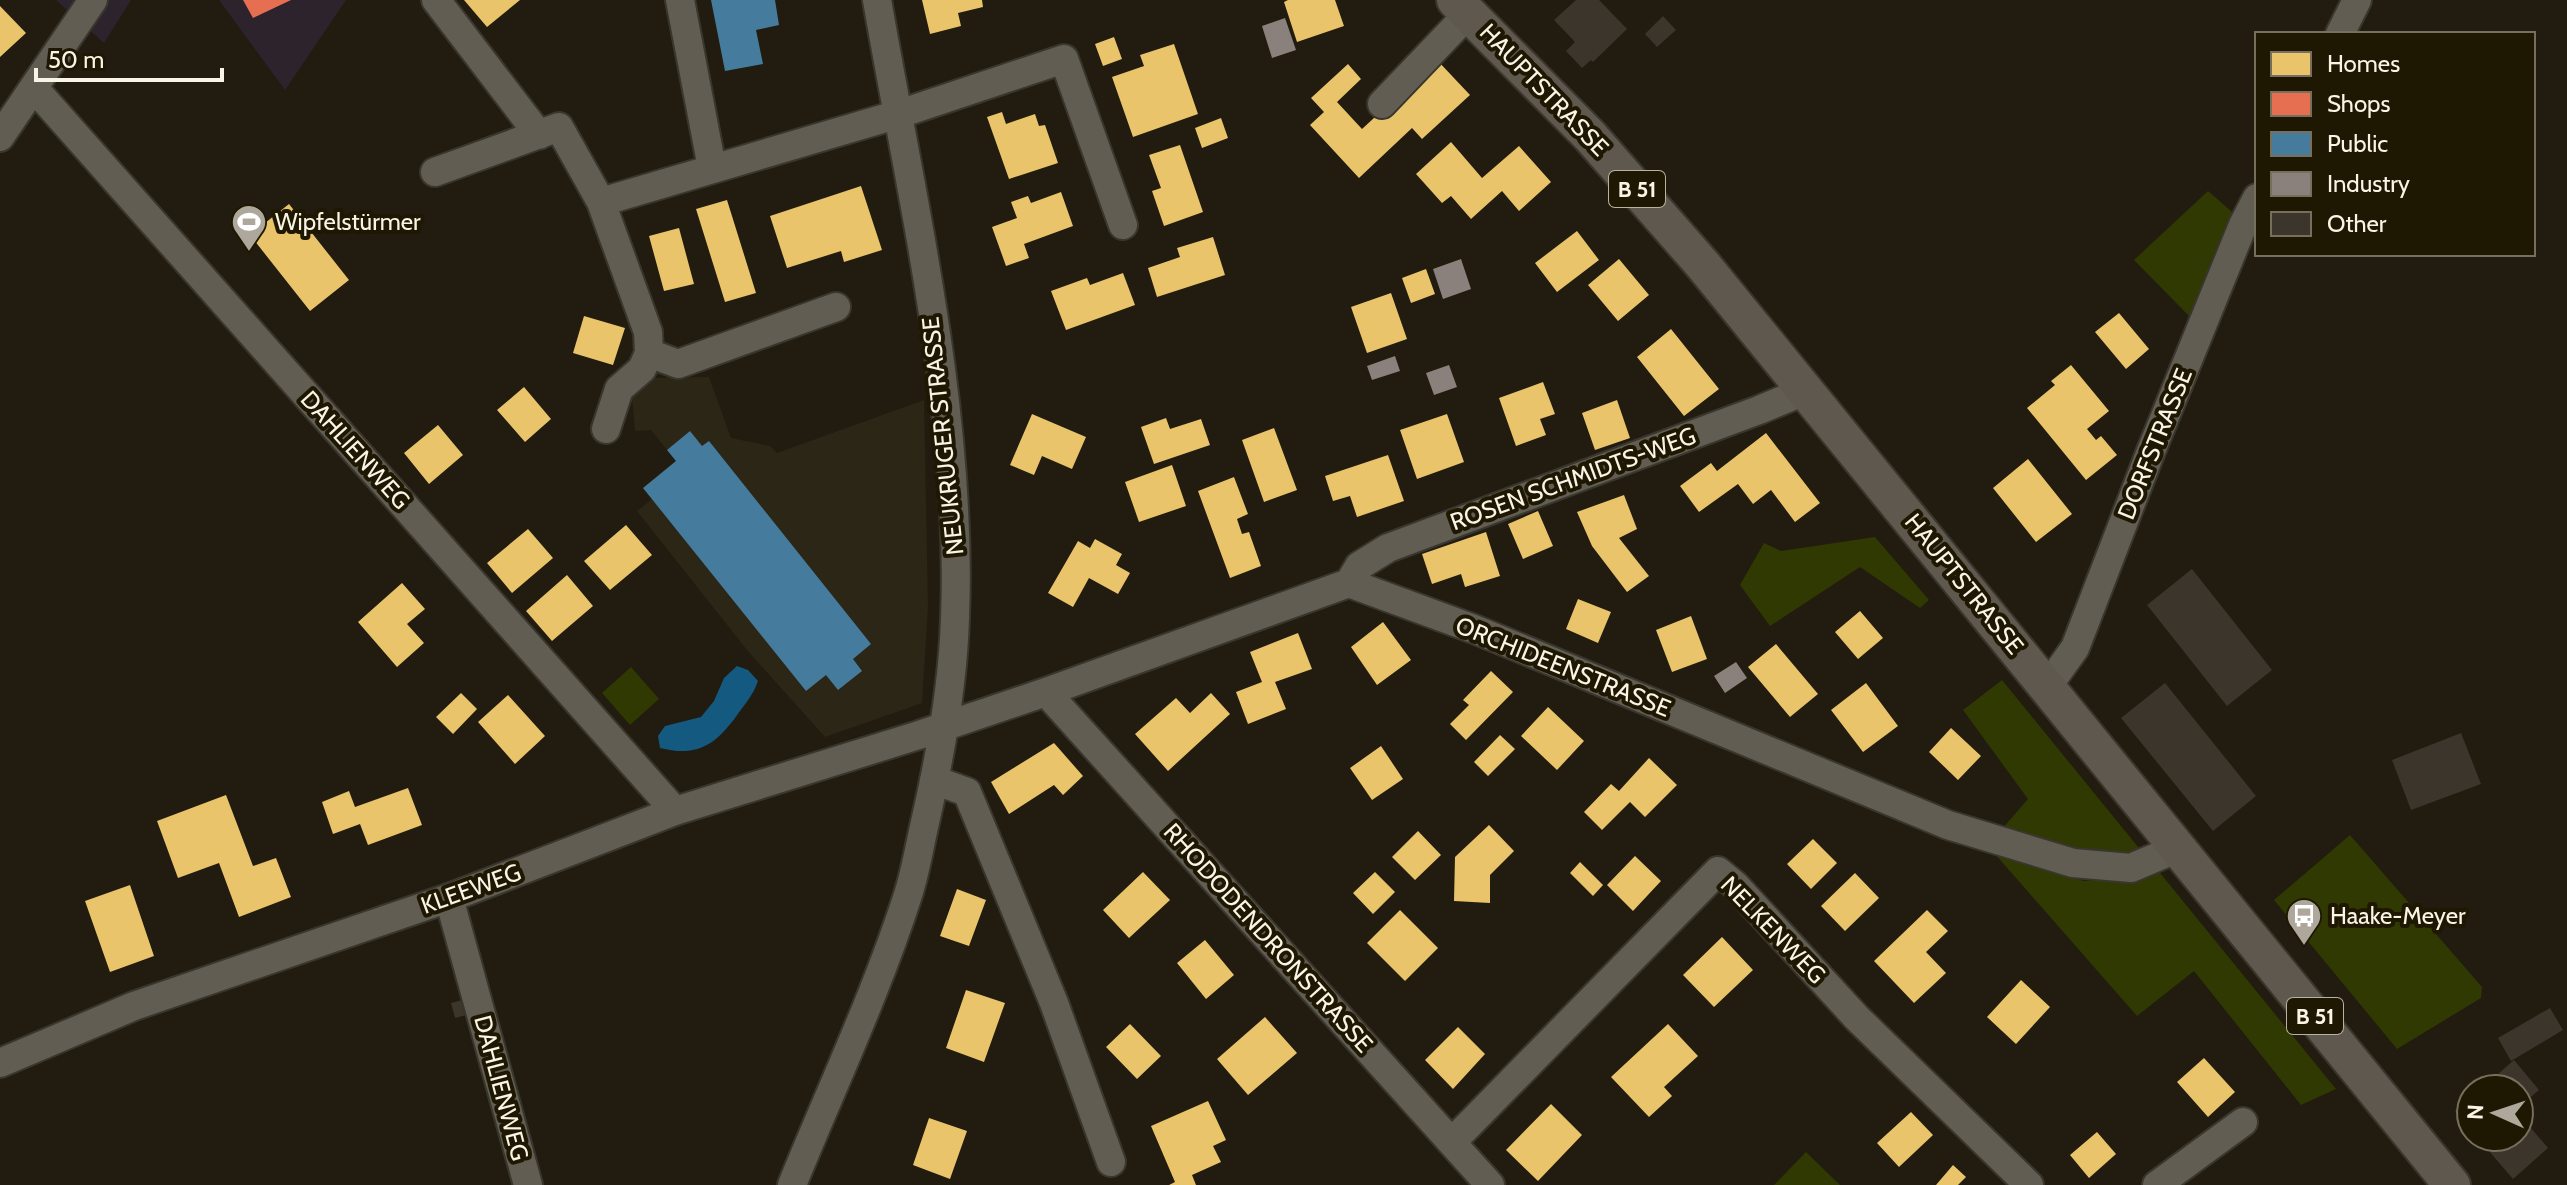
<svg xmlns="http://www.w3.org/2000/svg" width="2567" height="1185" font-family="Cabin,sans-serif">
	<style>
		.commercial { fill: #2c232d }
		.education { fill: #2c2616 }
		.green { fill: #303902 }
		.water { fill: #145980 }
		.homes { fill: #e9c46a }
		.shops { fill: #e76f51 }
		.public { fill: #457b9d }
		.industry { fill: #8a817c }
		.building { fill: #3b352c }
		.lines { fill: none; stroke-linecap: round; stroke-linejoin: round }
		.minor-casing { stroke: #39362d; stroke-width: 32 }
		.major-casing { stroke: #39362d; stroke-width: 40 }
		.minor { stroke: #615d53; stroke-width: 28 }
		.major { stroke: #5f584e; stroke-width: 36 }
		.labels { text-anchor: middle; stroke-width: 8; stroke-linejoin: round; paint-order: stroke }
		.shield { fill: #1e1701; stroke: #b7b2a1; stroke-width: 2 }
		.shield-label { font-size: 22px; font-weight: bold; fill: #f9f4e6 }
		.street-label { font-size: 24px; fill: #f9f4e6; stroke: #1e1701 }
		.poi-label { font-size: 24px; fill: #f9f4e6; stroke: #1e1701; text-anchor: start }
	</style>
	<rect width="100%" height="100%" fill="#211c0f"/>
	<path class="commercial" d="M56,0H131L104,43Z
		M219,0H346L285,90Z"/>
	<path class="education" d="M709,377L731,438L770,446L777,453L924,400L928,607L922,703L825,737L747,650L637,511L652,499L676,461L651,430L635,431L632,397L655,378Z"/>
	<path class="green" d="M2208,191L2238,217L2190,317L2134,260Z
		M1875,537L1929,600L1920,608L1860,567L1770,626L1740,585L1764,543L1781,551Z
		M631,667L659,699L630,725L602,693Z
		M2002,680L2143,853C2103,872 2041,844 2002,829L2028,799L1963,710Z
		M2350,835L2482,987L2481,998L2397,1049L2274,900Z
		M1994,853L2084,881L2135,877L2156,868L2336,1089L2301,1105L2194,971L2137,1016Z
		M1806,1152L1840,1185H1774Z"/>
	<path class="water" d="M737,666L748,670L758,681C753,696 744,705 735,718C714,746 696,757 660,748L658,736L665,726L701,717L714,701L724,678Z"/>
	<path class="homes" d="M464,0H520L487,27Z
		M922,0H982L983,7L958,13L961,26L930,34Z
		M1288,0H1335L1344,26L1297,42L1284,2Z
		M0,6L26,33L0,57Z
		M1114,37L1122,59L1103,66L1095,44Z
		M1174,44L1198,114L1133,137L1112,77L1144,66L1140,55Z
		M1437,60L1470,95L1422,139L1412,128L1359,178L1310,125L1324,112L1311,98L1348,64L1361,79L1337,102L1362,129Z
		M1002,112L1006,124L1035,114L1039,126L1045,125L1058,163L1009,179L987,117Z
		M1221,118L1228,138L1202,148L1195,128Z
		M1451,142L1482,178L1519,146L1551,182L1519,211L1502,191L1471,219L1451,196L1442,203L1416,174Z
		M1180,145L1203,212L1164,226L1152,191L1161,188L1149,155Z
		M861,186L882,250L844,262L841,251L787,268L770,216Z
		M1061,192L1073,226L1024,244L1029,258L1006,266L992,227L1017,218L1011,202L1028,196L1031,203Z
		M727,200L756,293L725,302L696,209Z
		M289,204L349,280L310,311L250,235Z
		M679,228L694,284L664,291L649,236Z
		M1577,231L1599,260L1557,292L1535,263Z
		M1213,237L1225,275L1157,297L1148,268L1180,257L1177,248Z
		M1619,259L1649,295L1618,321L1588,285Z
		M1426,269L1435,294L1411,303L1402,278Z
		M1123,273L1135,305L1066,330L1051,291L1087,278L1090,285Z
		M1391,293L1407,339L1367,353L1351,307Z
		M2119,313L2149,349L2126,369L2095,332Z
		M584,316L625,328L613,365L573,353Z
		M1671,329L1719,389L1684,416L1637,357Z
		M2071,365L2109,411L2087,429L2096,440L2101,436L2117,455L2086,480L2027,408L2055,385L2051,381Z
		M1543,382L1555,414L1540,419L1546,435L1516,446L1499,398Z
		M524,387L551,419L525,442L497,410Z
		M1617,400L1630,438L1595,450L1582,413Z
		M1032,414L1086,437L1072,469L1042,456L1034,475L1010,465Z
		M1447,414L1464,462L1417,479L1400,430Z
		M1166,418L1170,429L1201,419L1210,445L1154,464L1141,427Z
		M438,425L463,455L429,484L404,453Z
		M1274,428L1297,490L1264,502L1242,440Z
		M1766,433L1820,503L1795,522L1771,490L1753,504L1738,484L1699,512L1680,486L1711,463L1717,471Z
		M1388,455L1404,501L1357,517L1350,496L1333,501L1325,476Z
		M2028,459L2072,514L2036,542L1993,488Z
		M1172,465L1186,506L1139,522L1125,482Z
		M1234,477L1248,514L1237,519L1242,534L1249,532L1261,566L1230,578L1198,491Z
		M1624,495L1637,529L1619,538L1649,576L1627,592L1592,546L1577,512Z
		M1538,511L1553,546L1523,559L1508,524Z
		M626,525L652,555L610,590L584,561Z
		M528,529L553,558L512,593L487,563Z
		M1486,532L1500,576L1465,587L1461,574L1432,584L1422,554Z
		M1095,539L1122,554L1116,565L1130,573L1118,594L1089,578L1073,607L1048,593L1078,541L1090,548Z
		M567,575L593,606L552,641L526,611Z
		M402,583L425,609L407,624L424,643L397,667L358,622Z
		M1578,599L1611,612L1598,643L1566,629Z
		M1860,611L1883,638L1858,659L1835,632Z
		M1691,616L1707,659L1672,672L1656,630Z
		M1383,622L1411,660L1377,685L1351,647Z
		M1298,633L1312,669L1275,682L1286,709L1248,724L1236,692L1262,682L1250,652Z
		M1776,644L1818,694L1790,717L1748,667Z
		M1491,671L1513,692L1466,740L1450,724L1469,705L1463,700Z
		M1866,683L1898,726L1863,752L1831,710Z
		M461,693L477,709L453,734L436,717Z
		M1211,693L1230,714L1168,771L1135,734L1176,698L1190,713Z
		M508,695L545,736L515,764L478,722Z
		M1548,707L1584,741L1557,770L1521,736Z
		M1951,728L1981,756L1958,780L1929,752Z
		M1500,735L1515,749L1488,776L1474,762Z
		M1054,743L1083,776L1063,795L1054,785L1009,814L991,782Z
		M1381,746L1403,779L1372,800L1350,768Z
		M1649,758L1677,785L1645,817L1630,802L1602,830L1584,812L1611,784L1619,791Z
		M408,788L422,825L368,845L360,824L333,834L322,802L349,791L355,807Z
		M226,795L253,866L276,858L291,897L239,917L219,863L178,878L157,821Z
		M1489,825L1514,851L1490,875V903L1454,901L1455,857Z
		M1418,831L1441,855L1415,880L1392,857Z
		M1813,839L1837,863L1811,889L1787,864Z
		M1635,856L1661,881L1633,911L1607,885Z
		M1580,862L1603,885L1593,896L1570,873Z
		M1143,872L1170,900L1129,938L1103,910Z
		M1375,872L1395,892L1373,914L1353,893Z
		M1855,873L1879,898L1845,931L1821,906Z
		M130,885L154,956L110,972L85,901Z
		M957,889L986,900L969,946L940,936Z
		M1400,910L1438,948L1405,981L1367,943Z
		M1927,910L1948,931L1926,952L1946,973L1914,1003L1874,961Z
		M1722,937L1753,970L1714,1007L1683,975Z
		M1205,940L1234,975L1206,999L1177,963Z
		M2021,980L2050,1007L2016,1044L1987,1017Z
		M966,990L1005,1003L984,1062L946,1048Z
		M1265,1017L1297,1053L1248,1095L1217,1059Z
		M1130,1024L1161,1056L1137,1079L1106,1047Z
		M1668,1024L1698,1056L1664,1087L1672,1096L1649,1117L1611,1077Z
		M1458,1027L1485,1054L1453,1089L1425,1060Z
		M2204,1058L2235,1092L2208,1117L2177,1082Z
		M1208,1101L1226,1140L1213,1146L1221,1162L1192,1175L1196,1185H1169L1175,1182L1151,1126Z
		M1551,1104L1582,1135L1538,1181L1506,1150Z
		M1911,1112L1933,1135L1899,1167L1877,1143Z
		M929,1118L967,1131L950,1179L913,1165Z
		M2097,1132L2116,1154L2089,1178L2070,1155Z
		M1953,1165L1966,1177L1958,1185H1936Z"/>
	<path class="shops" d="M243,0H291L253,18Z"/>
	<path class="public" d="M711,0H775L779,25L756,30L763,64L725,71Z
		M690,431L702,446L709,441L871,644L853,659L862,671L838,690L826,675L806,691L643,488L676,461L667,450Z"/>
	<path class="industry" d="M1285,18L1296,50L1272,58L1262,26Z
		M1461,259L1471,289L1443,299L1433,269Z
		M1395,356L1400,371L1372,380L1367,366Z
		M1449,365L1457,387L1434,395L1426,373Z
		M1736,662L1747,678L1725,693L1714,676Z"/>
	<path class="building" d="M1576,0H1599L1627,29L1593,62L1591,60L1582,68L1566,51L1575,42L1554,20Z
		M1663,16L1676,30L1657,47L1645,34Z
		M2192,569L2272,670L2227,706L2147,605Z
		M2165,683L2256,796L2213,831L2121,718Z
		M2461,733L2481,784L2411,810L2392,760Z
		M466,999L470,1014L455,1018L451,1003Z
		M2550,1008L2563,1030L2511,1061L2498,1038Z
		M2514,1060L2539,1090L2519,1107V1089H2481Z
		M2471,1097V1130L2455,1111Z
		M2519,1114L2548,1148L2513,1179L2477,1137H2519Z"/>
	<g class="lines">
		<defs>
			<path id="minor" d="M436,0L539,135
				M680,0L712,168
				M2340,34L2357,0
				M34,88L675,811
				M1382,104L1469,13
				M0,137L93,0
				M435,172L559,127L601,202L648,332L649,353L642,369L619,389L606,429
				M601,202L899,114L1064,59L1123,225
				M649,353L678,364L836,307
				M1349,583L1359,566L1388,548L1759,410L1807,390
				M2047,687L2075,648L2151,451L2243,225L2257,198
				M1046,692L1490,1185
				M934,780L967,792L1054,1003L1111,1162
				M449,898L528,1185
				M0,1063L134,1006L449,898L675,811L919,735L1046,692L1349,583L1474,629L1948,825L2073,863L2131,868L2178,848
				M1452,1142L1718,871L1735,885L1857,1018L2029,1185
				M792,1185C831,1089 876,994 908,895C916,870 920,843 926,818C941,752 953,686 955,618C963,414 912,201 877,0
				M2157,1185L2243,1122"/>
			<path id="major" d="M1455,0L1590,136L1703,265L2452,1185"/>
		</defs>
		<use href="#minor" class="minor-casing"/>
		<use href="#major" class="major-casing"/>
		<use href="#minor" class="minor"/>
		<use href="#major" class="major"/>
	</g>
	<defs>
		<symbol id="stadium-pin" viewBox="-11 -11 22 30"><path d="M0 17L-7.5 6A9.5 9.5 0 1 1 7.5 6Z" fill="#ada89b" stroke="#1e1701"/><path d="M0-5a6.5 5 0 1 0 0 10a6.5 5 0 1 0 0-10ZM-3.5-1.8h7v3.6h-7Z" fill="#fff"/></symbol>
		<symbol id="bus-pin" viewBox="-11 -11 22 30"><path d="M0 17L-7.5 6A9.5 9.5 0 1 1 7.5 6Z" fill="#ada89b" stroke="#1e1701"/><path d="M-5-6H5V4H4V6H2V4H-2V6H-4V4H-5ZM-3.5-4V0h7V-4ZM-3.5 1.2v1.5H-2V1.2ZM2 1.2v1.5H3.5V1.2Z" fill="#fff"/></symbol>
	</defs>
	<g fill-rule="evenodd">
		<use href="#stadium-pin" x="229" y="202" width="40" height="54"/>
		<use href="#bus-pin" x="2284" y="896" width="40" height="54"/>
	</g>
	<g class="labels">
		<g class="shield">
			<rect x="1609" y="171" width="56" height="36" rx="6"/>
			<rect x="2287" y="998" width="56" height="36" rx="6"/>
		</g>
		<g class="shield-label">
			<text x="1637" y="197">B 51</text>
			<text x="2315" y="1024">B 51</text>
		</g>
		<g class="street-label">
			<text transform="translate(1544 90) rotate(46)" y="8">HAUPTSTRASSE</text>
			<text transform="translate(943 436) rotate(-96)" y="8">NEUKRUGER STRASSE</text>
			<text transform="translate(2155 444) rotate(-68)" y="8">DORFSTRASSE</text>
			<text transform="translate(355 450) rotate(48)" y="8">DAHLIENWEG</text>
			<text transform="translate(1573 479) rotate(-20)" y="8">ROSEN SCHMIDTS-WEG</text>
			<text transform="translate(1964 584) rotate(51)" y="8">HAUPTSTRASSE</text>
			<text transform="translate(1563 667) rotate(22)" y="8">ORCHIDEENSTRASSE</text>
			<text transform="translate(471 889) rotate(-20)" y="8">KLEEWEG</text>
			<text transform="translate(1773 930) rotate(46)" y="8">NELKENWEG</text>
			<text transform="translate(1268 938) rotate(48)" y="8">RHODODENDRONSTRASSE</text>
			<text transform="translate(501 1088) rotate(75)" y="8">DAHLIENWEG</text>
		</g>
		<g class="poi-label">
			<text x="275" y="230">Wipfelstürmer</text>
			<text x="2330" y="924">Haake-Meyer</text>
		</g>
	</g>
	<rect x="2255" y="32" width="280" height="224" fill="#1e1701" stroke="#766f5d" stroke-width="2"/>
	<rect x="2271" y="52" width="40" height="24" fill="#e9c46a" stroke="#766f5d" stroke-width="2"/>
	<text x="2327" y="72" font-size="24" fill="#f9f4e6">Homes</text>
	<rect x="2271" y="92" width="40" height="24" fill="#e76f51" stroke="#766f5d" stroke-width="2"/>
	<text x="2327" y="112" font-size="24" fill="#f9f4e6">Shops</text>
	<rect x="2271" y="132" width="40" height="24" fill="#457b9d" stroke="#766f5d" stroke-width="2"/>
	<text x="2327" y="152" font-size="24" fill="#f9f4e6">Public</text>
	<rect x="2271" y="172" width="40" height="24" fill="#8a817c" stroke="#766f5d" stroke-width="2"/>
	<text x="2327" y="192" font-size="24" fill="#f9f4e6">Industry</text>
	<rect x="2271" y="212" width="40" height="24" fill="#3b352c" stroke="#766f5d" stroke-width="2"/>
	<text x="2327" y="232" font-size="24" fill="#f9f4e6">Other</text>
	<g transform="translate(2495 1113) rotate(273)"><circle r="38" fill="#1e1701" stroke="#766f5d" stroke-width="2"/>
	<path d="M0-6L14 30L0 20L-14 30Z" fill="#ada89b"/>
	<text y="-12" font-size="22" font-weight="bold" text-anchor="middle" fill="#f9f4e6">N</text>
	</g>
	<path d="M36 68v12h186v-12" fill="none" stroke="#f9f4e6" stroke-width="4"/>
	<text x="48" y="68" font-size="24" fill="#f9f4e6" stroke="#1e1701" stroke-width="6" paint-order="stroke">50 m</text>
</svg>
